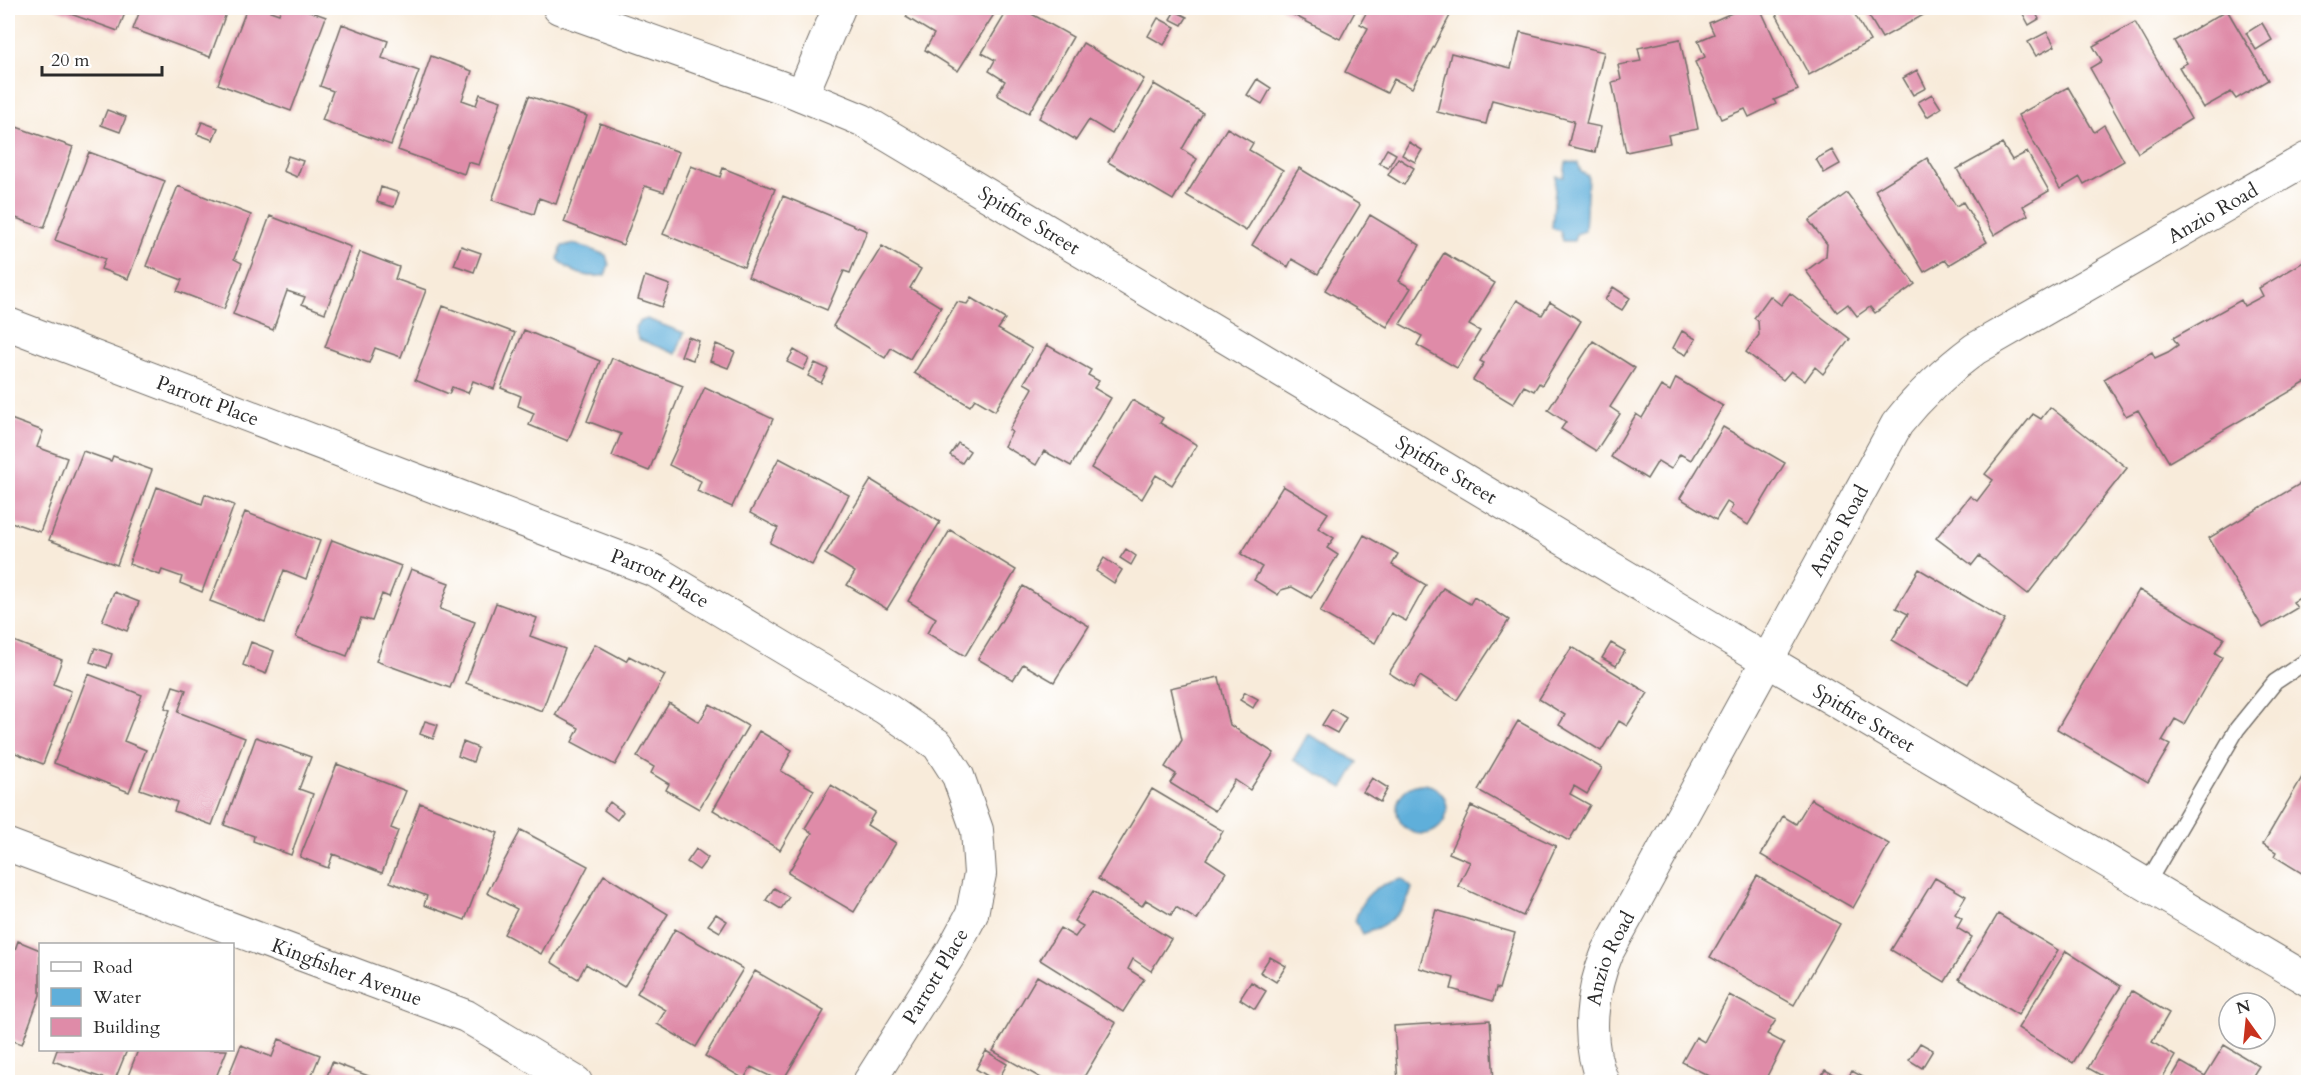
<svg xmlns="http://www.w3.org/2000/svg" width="2316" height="1090" font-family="Cardo,serif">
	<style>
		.water { fill: #5fafda; stroke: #456d82; stroke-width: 1.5 }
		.building { fill: #df8ba8 }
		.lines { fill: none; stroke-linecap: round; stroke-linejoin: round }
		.lane-casing { stroke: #736e68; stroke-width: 18 }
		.street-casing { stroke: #736e68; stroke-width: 34 }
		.lane { stroke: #fff; stroke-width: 15 }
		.street { stroke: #fff; stroke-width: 32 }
		.labels { text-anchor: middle; stroke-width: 6; stroke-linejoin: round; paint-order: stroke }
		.street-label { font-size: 20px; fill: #2b2b2b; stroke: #fff }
	</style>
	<rect width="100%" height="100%" fill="#fff"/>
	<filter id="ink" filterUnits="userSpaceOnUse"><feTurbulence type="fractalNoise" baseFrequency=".0167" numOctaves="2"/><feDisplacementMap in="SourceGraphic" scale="12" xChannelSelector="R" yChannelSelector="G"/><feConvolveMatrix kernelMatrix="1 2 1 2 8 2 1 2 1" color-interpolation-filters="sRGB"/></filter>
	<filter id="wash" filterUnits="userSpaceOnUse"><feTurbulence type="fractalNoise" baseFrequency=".008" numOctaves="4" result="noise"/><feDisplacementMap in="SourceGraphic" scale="24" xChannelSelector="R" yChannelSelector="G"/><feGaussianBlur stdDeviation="1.35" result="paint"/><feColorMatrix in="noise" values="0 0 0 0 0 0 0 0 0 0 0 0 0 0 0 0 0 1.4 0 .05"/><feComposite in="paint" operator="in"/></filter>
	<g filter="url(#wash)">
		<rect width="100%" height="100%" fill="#f8ebda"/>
		<path class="water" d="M1566,162L1578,163L1581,172L1588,176L1585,231L1576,234L1574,241H1563L1560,231L1552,228L1556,176L1564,177Z
			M576,244L606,255L609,265L605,275C588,279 570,273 558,259L562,246Z
			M647,319L684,333L676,354L638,339L635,327L639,322Z
			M1308,734L1358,762L1343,788L1293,760Z
			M1397 809a25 25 0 1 1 50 0a25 25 0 1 1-50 0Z
			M1402,879L1412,888C1406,912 1386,926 1363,934L1355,921C1362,895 1375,885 1402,879Z"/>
		<g id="blocks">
			<path class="building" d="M54,8H127L118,31Z
				M141,8H228L210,57L133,29Z
				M247,8H262L279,14L281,8H301L326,17L291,111L218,84Z
				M912,8H998L958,71L925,50L934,34L906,17Z
				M1009,8H1021L1073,37L1029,113L997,95L1005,81L989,71L995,60L982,53Z
				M1280,8H1357L1340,39Z
				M1369,8H1454L1412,88L1394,79L1387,93L1345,72L1368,28L1360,24Z
				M1743,8H1760L1798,90L1774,100L1776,104L1749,117L1745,109L1721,119L1695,62L1705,57L1698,41L1714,34L1709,23Z
				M1781,8H1851L1870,41L1809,75L1775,12Z
				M1864,8H1936L1882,38Z
				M2033,8L2039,19L2029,25L2022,12Z
				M2227,10L2268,80L2236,99L2231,92L2203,108L2179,67L2187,63L2174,41Z
				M1175,11L1187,17L1182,25L1170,19Z
				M1158,18L1175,27L1164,45L1148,36Z
				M2135,22L2191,119L2138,153L2090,68L2102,61L2093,46Z
				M2262,23L2272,40L2256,50L2246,33Z
				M342,24L388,41L382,58L419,71L391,145L322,120L333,91L320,86Z
				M1520,32L1604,52L1586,124L1601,127L1595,152L1568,146L1574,121L1492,100L1486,124L1437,112L1451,53L1511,68Z
				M2047,32L2055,46L2036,56L2028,42Z
				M1680,39L1698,129L1668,135L1670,143L1626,152L1612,82L1621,80L1618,65L1641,61L1638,48Z
				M1083,43L1144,79L1112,134L1089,120L1076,140L1039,118Z
				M431,56L472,71L462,100L476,105L480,94L501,101L479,165L468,162L464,174L398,150Z
				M1917,70L1926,88L1913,95L1903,78Z
				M1257,79L1271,88L1262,104L1247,95Z
				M1154,84L1203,113L1182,149L1197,159L1173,200L1108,162Z
				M2068,87L2094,132L2104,125L2124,161L2084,184L2080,177L2060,189L2018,115Z
				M1932,94L1941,108L1927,117L1918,102Z
				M529,96L587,116L556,204L539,198L534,214L492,200Z
				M107,110L126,117L120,132L101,125Z
				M202,122L218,128L213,140L197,134Z
				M600,123L679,152L664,192L645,186L623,245L564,222Z
				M8,124L73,147L44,228L13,217L8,231Z
				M1227,128L1253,143L1249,150L1283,170L1246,231L1186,195Z
				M1409,142L1422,150L1415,162L1402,155Z
				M2002,144L2012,160L2027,152L2049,191L2023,206L2028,215L1994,235L1957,169Z
				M1387,149L1396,154L1388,168L1379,163Z
				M1832,150L1840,164L1824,173L1816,159Z
				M89,152L165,181L128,279L101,269L105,259L55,240Z
				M288,156L303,161L297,177L283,171Z
				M1398,158L1414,168L1404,185L1388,175Z
				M1927,158L1956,206L1963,202L1987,242L1949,265L1945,260L1924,272L1875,190Z
				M691,166L720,177L723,168L775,189L744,267L663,234Z
				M1299,168L1360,205L1318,274L1292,259L1288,267L1252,245Z
				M178,186L251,215L234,259L242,263L224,309L177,291L182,280L146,266Z
				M381,187L399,193L394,207L377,202Z
				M1847,193L1915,284L1875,313L1870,307L1857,316L1848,304L1837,312L1806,271L1826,256L1827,244L1809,221Z
				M783,196L867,231L850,273L844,271L827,310L748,277Z
				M1370,215L1420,245L1399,281L1411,288L1387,327L1325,290Z
				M270,216L351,247L325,313L302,304L305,297L287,291L273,330L233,314Z
				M461,246L481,253L474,272L454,265Z
				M882,246L921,269L910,288L941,307L910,359L891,348L885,358L833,326Z
				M360,252L399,267L395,279L426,290L401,357L375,348L369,363L325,347Z
				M1444,253L1495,283L1469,325L1480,331L1457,368L1417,345L1422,336L1400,324Z
				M2305,261L2308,267V381L2169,462L2138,410L2126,416L2104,379L2152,352L2155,358L2168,352L2178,345L2173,338L2241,300L2244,306L2263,296L2259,288Z
				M645,276L670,285L662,307L638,299Z
				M1613,287L1630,298L1622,310L1605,300Z
				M1790,293L1850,339L1823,374L1815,367L1805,381L1791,371L1783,380L1746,352L1759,335L1758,321L1754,318L1770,296L1781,305Z
				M971,298L1005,319L998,329L1032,349L995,411L975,399L970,406L914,373L957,302L967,304Z
				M1517,300L1542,315L1550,302L1581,321L1542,385L1539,383L1534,391L1524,386L1513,404L1473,380L1484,363L1480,361Z
				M443,306L515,333L494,389L473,381L468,393L452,387L449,394L415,380Z
				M524,330L600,361L568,441L529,425L534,413L518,406L521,396L501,388Z
				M1682,331L1696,339L1686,355L1673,348Z
				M688,337L699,341L693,360L681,356Z
				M1593,341L1635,368L1610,407L1620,414L1596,451L1561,429L1566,422L1548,410Z
				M716,344L735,352L728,368L710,361Z
				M1047,345L1091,370L1088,375L1099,381L1094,388L1111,398L1071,466L1044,451L1036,465L1004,446L1012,432L1009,430L1033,388L1024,383Z
				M794,350L809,359L803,370L787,362Z
				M612,358L683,386L649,471L612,456L621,434L587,421Z
				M815,363L828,369L821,383L808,376Z
				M1676,378L1723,406L1691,460L1680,454L1671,469L1658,461L1647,479L1611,457L1636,414L1642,418L1661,386L1670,391Z
				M705,387L773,419L732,507L697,491L701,481L669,465Z
				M1132,400L1163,418L1160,423L1197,445L1172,485L1156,475L1142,499L1091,468Z
				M2050,407L2127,468L2028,594L1979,556L1972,565L1936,538L1970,496L1977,501L1993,480L1985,474L2033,414L2041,419Z
				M8,418L43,431L37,447L67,458L40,532L8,521Z
				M1723,427L1785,463L1748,525L1729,513L1733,506L1727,502L1716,520L1680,498Z
				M958,443L970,451L962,463L950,455Z
				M83,451L111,461L113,456L152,470L117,565L49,540Z
				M779,458L849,495L812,565L770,543L778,528L750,513Z
				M2308,479V593L2293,602L2297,608L2263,628L2209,538Z
				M871,480L940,522L887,609L847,585L855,572L825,554Z
				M1283,486L1328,513L1318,528L1334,538L1327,548L1338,555L1311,598L1292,587L1281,590L1278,595L1254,580L1262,567L1241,554Z
				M157,487L202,504L205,494L234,505L202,592L180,583L182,577L162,570L160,575L129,564Z
				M245,512L320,541L306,579L284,570L265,622L210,601Z
				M950,530L1016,570L965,656L927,633L936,618L908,601Z
				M1364,535L1398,554L1392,565L1426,585L1406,621L1391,613L1375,643L1320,612Z
				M332,540L401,566L389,597L382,594L372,621L361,618L347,656L296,637Z
				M1126,549L1136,556L1131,565L1120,558Z
				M1104,558L1122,570L1114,583L1096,571Z
				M411,569L449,583L440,609L475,622L450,688L376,661Z
				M1919,569L2005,620L1968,684L1892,640L1908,614L1896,608Z
				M1023,586L1089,626L1054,682L1023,664L1013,680L978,659Z
				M1443,588L1470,604L1474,597L1509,620L1457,700L1420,676L1413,688L1389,673Z
				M2139,590L2224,638L2215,653L2222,657L2184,724L2175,719L2162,741L2170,745L2148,782L2057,729Z
				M114,592L139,602L127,631L102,621Z
				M496,603L537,618L530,636L565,649L542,711L466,683Z
				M11,640L62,660L53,684L71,691L43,764L8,750V647Z
				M251,642L274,651L266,674L243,665Z
				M1611,643L1625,651L1616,666L1602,658Z
				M595,644L626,661L629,656L665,675L615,765L572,742L579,728L555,715Z
				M1572,647L1648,693L1627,726L1619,721L1601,751L1559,725L1565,715L1539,699Z
				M95,648L112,654L107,668L90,662Z
				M88,674L142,695L124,741L146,750L129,792L54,763Z
				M1219,677L1230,725L1274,753L1250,790L1235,780L1215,811L1170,783L1176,774L1165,767L1182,740L1170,688Z
				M173,686L186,690L178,712L245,738L212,825L174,811L177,802L140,789L170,710L165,708Z
				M1245,692L1258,699L1253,708L1240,700Z
				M669,703L699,722L710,704L748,726L699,809L666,790L669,784L651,773L654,767L637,757Z
				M1332,709L1346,718L1337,733L1322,725Z
				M425,721L438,725L433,739L420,734Z
				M1518,721L1602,768L1587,794L1574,786L1570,794L1590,805L1569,841L1478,790Z
				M759,731L792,750L781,771L814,790L780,850L713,810Z
				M256,737L311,757L299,789L313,794L291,855L253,841L254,836L224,825Z
				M463,742L478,748L473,762L458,756Z
				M337,764L406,791L391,828L398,831L382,873L333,854L328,868L300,857Z
				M2308,767V877L2274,856L2276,852L2263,844Z
				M1372,778L1388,788L1380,802L1363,792Z
				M831,785L875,812L867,825L896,843L854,912L788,873L812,833L805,828Z
				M1152,789L1223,831L1206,859L1226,872L1197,920L1176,907L1171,915L1146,900L1142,906L1098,879Z
				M1811,799L1889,844L1853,908L1761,855L1783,816L1796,824Z
				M610,802L623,812L617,820L604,810Z
				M420,803L498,833L465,920L424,905L427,896L390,882Z
				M1471,806L1556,846L1523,916L1458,886L1470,862L1449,853Z
				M521,830L588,866L541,954L504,934L517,909L487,893Z
				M696,849L708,858L699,870L687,862Z
				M604,875L668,914L624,987L586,964L578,979L551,962Z
				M1757,876L1840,924L1794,1005L1710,957Z
				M1935,878L1966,896L1955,914L1962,919L1957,928L1972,937L1945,982L1891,950Z
				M774,888L789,897L781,909L766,900Z
				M1093,891L1171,939L1151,971L1133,959L1128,969L1144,979L1123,1012L1040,960L1060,928L1075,937L1083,926L1074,921Z
				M1436,910L1515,933L1499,989L1496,988L1493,1001L1451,989L1454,978L1419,968Z
				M716,914L727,921L720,932L708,925Z
				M1998,914L2058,950L2018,1015L1959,979Z
				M675,929L743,969L696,1047L657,1024L666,1010L637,993Z
				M18,941L40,950V995L22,1044L8,1039V970Z
				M2066,951L2121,986L2073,1063L2018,1028Z
				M1270,957L1286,966L1276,982L1260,972Z
				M755,971L824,1011L782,1082L751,1067L744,1079L705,1056Z
				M1037,976L1116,1023L1081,1082H1048L993,1051Z
				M1251,982L1266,991L1255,1009L1240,999Z
				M2132,991L2169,1013L2152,1042L2175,1056L2160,1082H2113L2088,1068Z
				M1729,995L1776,1020L1767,1034L1784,1043L1764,1082H1721L1682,1062L1696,1037L1704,1042Z
				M1490,1020L1494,1082H1398L1394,1026Z
				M279,1039L320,1055L309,1082H226L241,1045L272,1057Z
				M1920,1043L1933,1050L1922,1068L1909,1060Z
				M2224,1045L2259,1066L2249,1082H2169L2181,1062L2205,1076Z
				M57,1050H127L114,1082L53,1061Z
				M138,1050H227L214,1082H147L128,1076Z
				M986,1051L1007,1064L997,1082L976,1069Z
				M332,1062L371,1077L369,1082H325Z
				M1825,1070L1846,1081L1852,1071L1872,1082H1818Z"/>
		</g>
	</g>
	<g filter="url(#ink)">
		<use href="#blocks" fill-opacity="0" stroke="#736e68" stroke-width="1.5"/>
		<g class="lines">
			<defs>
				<path id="lane" d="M2146,885L2237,729L2275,682L2308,660"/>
				<g id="street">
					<path id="s1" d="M559,8L789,90L862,120L1724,635L2308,980"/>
					<path d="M802,95L839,8"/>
					<path id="s2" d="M8,324L655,571L886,709L938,745L958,776L977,830L980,874L975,898L972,914L952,951L869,1082"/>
					<path id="s3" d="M8,845L466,1016L576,1082"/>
					<path id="s4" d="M1603,1082C1585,1041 1591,991 1608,951L1897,424C1921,394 1945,371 1975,349L2308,158"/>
				</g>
			</defs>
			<use href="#lane" class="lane-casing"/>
			<use href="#street" class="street-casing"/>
			<use href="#lane" class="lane"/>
			<use href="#street" class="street"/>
		</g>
	</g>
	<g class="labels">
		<g class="street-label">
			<text dy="7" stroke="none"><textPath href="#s4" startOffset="1118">Anzio Road</textPath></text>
			<text dy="7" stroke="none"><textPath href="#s1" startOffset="518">Spitfire Street</textPath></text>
			<text dy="7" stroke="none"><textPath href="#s2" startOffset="214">Parrott Place</textPath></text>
			<text dy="7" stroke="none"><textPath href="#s1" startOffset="1004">Spitfire Street</textPath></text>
			<text dy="7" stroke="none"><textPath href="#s4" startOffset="614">Anzio Road</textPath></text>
			<text dy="7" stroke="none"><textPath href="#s2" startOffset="700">Parrott Place</textPath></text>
			<text dy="7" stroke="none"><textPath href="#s1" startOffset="1490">Spitfire Street</textPath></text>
			<text dy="7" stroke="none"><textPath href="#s4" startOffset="128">Anzio Road</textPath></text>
			<text dy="7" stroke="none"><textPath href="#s3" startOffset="362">Kingfisher Avenue</textPath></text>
			<text transform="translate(935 976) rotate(-59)" y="7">Parrott Place</text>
		</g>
	</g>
	<rect width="2316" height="1090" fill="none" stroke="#fff" stroke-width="30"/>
	<rect x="39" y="943" width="195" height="108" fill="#ffffff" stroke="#aaaaaa" stroke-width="1.5"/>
	<rect x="51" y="962" width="30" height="9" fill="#ffffff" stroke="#aaaaaa" stroke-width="1.5"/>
	<text x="93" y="973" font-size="18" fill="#2b2b2b">Road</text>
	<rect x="51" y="988" width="30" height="18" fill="#5fafda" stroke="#aaaaaa" stroke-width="1.5"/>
	<text x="93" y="1003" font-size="18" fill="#2b2b2b">Water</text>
	<rect x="51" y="1018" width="30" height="18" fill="#df8ba8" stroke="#aaaaaa" stroke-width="1.5"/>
	<text x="93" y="1033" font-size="18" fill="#2b2b2b">Building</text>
	<g transform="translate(2247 1021) rotate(345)"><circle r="28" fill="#ffffff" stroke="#aaaaaa" stroke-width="1.5"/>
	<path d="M0-4.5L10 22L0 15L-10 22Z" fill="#c8321e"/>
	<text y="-9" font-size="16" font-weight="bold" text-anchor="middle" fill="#2b2b2b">N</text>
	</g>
	<path d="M42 66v9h120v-9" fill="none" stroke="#2b2b2b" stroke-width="3"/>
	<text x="51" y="66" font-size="18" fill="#2b2b2b" stroke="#ffffff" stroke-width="4.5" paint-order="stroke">20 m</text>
</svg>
